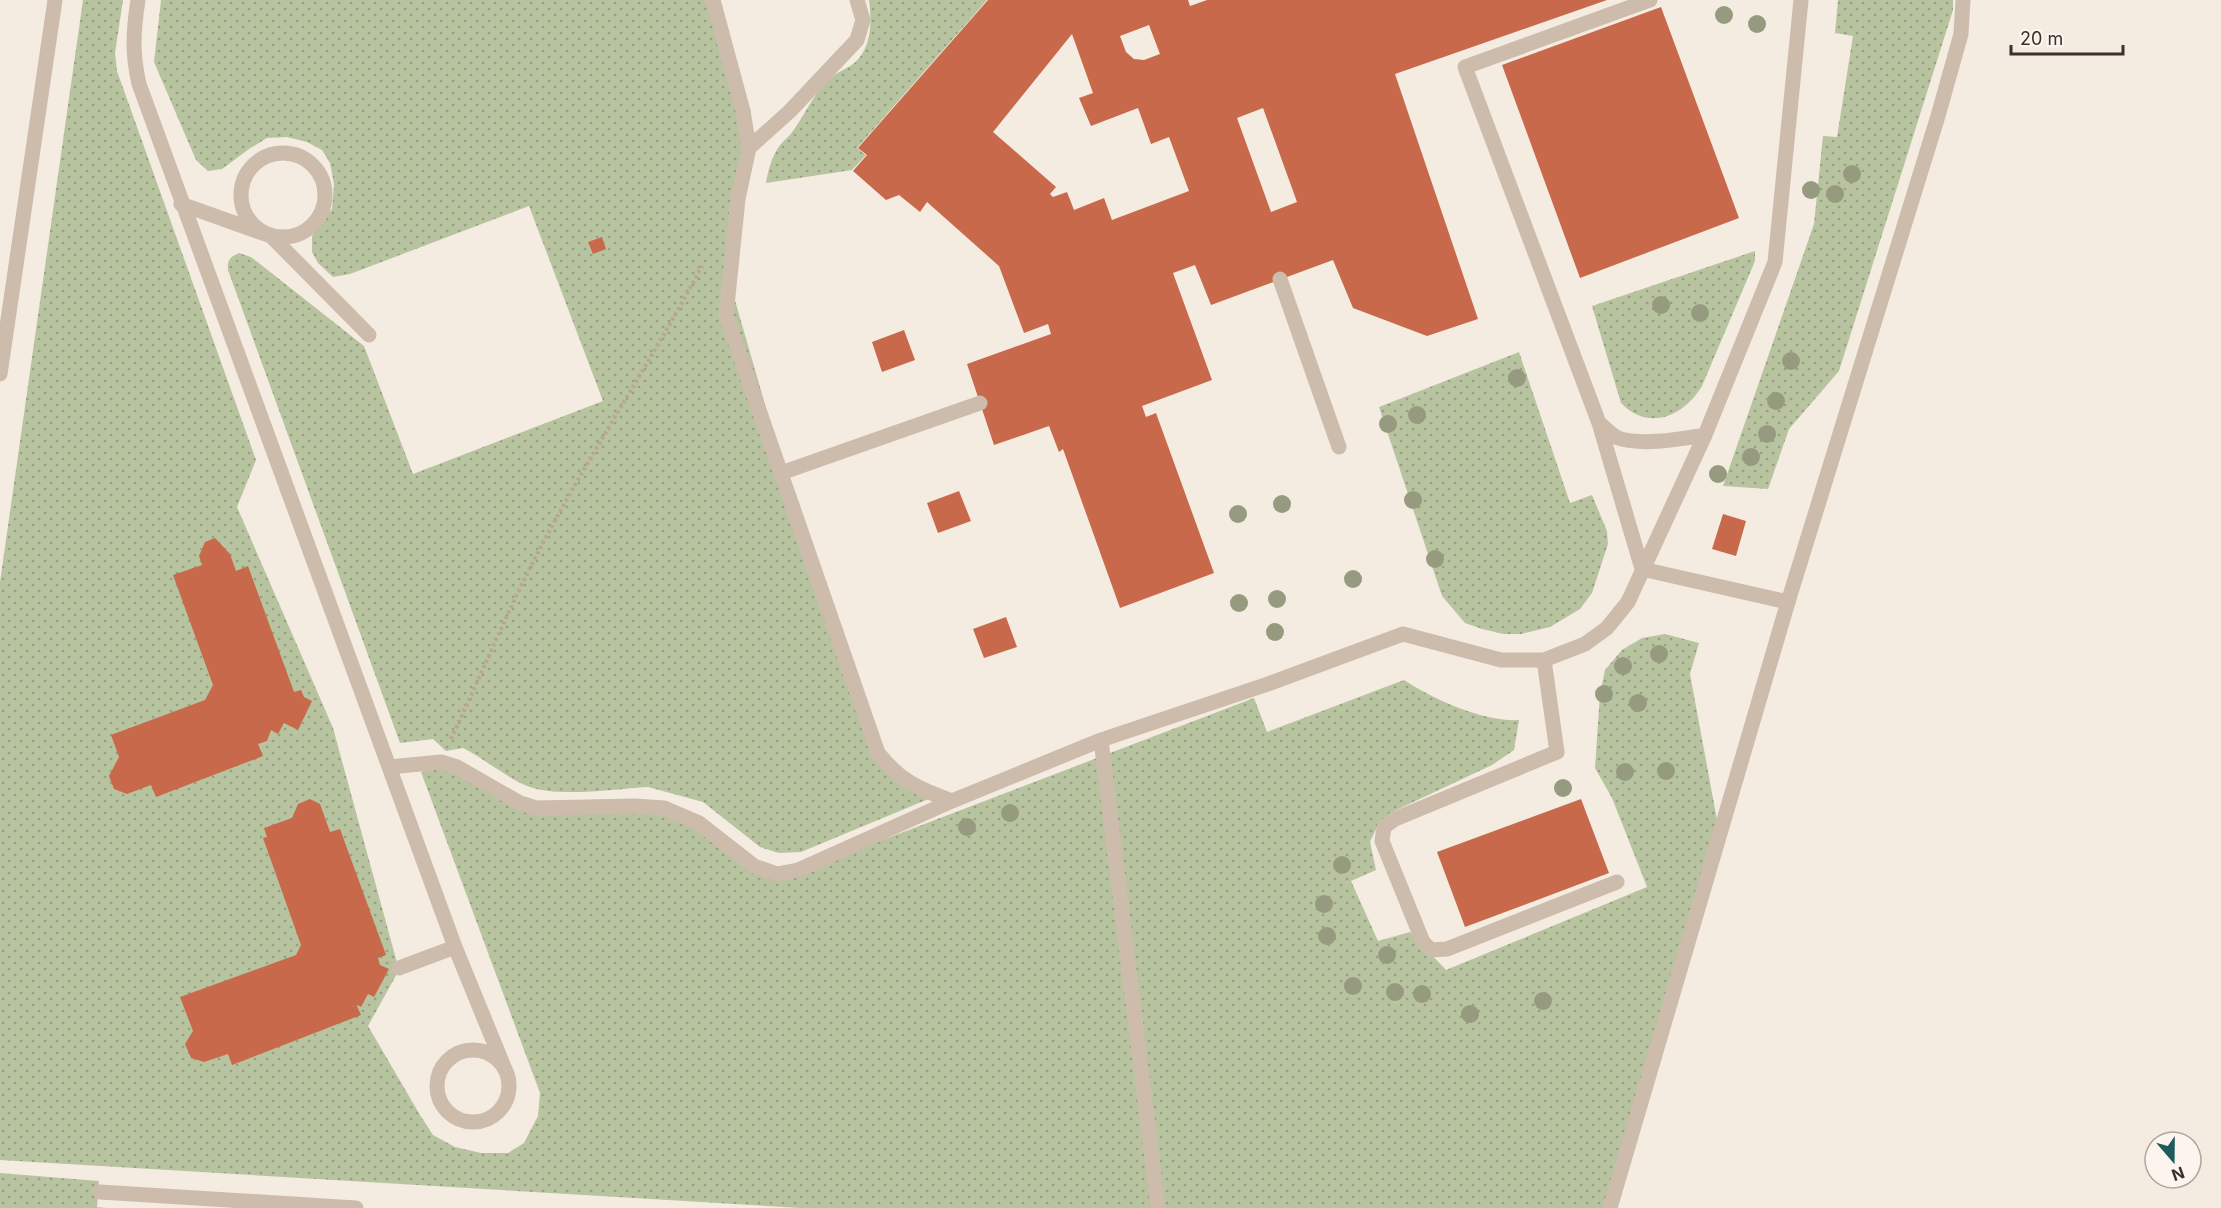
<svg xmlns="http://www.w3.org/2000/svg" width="2221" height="1208" font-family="Inter,sans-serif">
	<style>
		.grass { fill: url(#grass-dots) }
		.building { fill: #c8694b; fill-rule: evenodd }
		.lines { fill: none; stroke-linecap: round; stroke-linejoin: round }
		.path { stroke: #b9a596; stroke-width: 4; stroke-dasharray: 3 3; stroke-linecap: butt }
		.service { stroke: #cdbbac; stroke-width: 15 }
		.minor { stroke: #cdbbac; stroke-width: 15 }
		.tertiary { stroke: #cdbbac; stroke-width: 15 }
		.tree { fill: #969b7f }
	</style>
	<defs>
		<pattern id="grass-dots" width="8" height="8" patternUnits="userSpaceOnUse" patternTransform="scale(1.5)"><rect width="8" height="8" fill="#b8c4a0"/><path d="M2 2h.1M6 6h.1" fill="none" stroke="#97a083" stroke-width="1.8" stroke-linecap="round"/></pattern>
	</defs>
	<rect width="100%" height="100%" fill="#f4ebe1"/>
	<path class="grass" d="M83,0H123L115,53L117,71L256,460L237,507L333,728L399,970L368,1026L420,1115L433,1135L455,1147L481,1153H508L524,1143L538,1116L540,1093L421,772L444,767L536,806L666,809L757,864L796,873L1254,698L1267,732L1404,680C1434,700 1484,722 1519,720L1514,750L1492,765L1390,813L1377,827L1370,842L1376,870L1351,881L1378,941L1410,932L1446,970L1647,887L1612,798L1595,768L1600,694L1605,670L1622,650L1642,638L1665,634L1699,643L1690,674L1717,820L1605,1208H800L0,1160V582Z
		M161,0H710L751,112L732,290L838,658L871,754L931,798L801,852L779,853L760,847L703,802L648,787C614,789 558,798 527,786C509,779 483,758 463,748L446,751L433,739L400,743L228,270C227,260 230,257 239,253L251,257L364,346L413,474L603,401L529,206L350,274L333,277L318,263L312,252V236L332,209L334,184L330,163L322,150L307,142L287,137L267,138L249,149L222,169L208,171L196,160L154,62Z
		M869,0H987L857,148L866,155L852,170L766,183C768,171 771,159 778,148C781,143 786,139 790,135C803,118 812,97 826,82C834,73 845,70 853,64C872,49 872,21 869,0Z
		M1838,0H1953V10L1839,371L1789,429L1768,489L1723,486L1814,224L1823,136L1837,137L1853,36L1835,33Z
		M1755,251V261L1702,386C1684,416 1649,432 1621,403L1592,306Z
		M1519,352L1570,503L1592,495L1607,531L1608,544L1592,593L1580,609L1550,627L1521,634H1504L1482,629L1465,623L1442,596L1379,407Z
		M0,1173L99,1181L97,1207L106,1208H0Z"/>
	<path class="building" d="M988,0H1188L1190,6L1207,0H1607L1395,74L1478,319L1427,336L1353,308L1333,260L1211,305L1195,265L1173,273L1212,380L1142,406L1146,417L1156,413L1214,573L1120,608L1063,449L1059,452L1049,426L994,445L967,364L1051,334L1048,324L1024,333L999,266L927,202L920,212L899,195L886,200L853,171L867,155L858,148ZM1149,25L1160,54L1144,60L1134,59L1126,52L1120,36ZM1072,34L1093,93L1079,98L1091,126L1138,108L1151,144L1169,137L1189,191L1112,220L1104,198L1074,210L1067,192L1053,197L1050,194L1056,187L993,132ZM1263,108L1297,202L1271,212L1237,118Z
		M1661,7L1739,218L1580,278L1502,65Z
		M602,237L606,249L593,254L588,242Z
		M904,330L915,360L882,372L872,342Z
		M959,491L971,521L938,533L927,503Z
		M1723,514L1746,521L1736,556L1712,549Z
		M215,538L230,554L236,571L248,566L294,692L301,690L304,697L312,701L298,730L284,723L278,734L271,730L267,741L258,744L263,756L156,797L151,785L127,794L114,789L109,776L119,757L111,735L205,700L213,685L173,575L202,565L199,556L205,542Z
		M1006,617L1017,647L984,658L973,629Z
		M310,799L320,804L330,832L340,829L386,955L378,958L380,965L389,969L374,997L368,994L361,1007L356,1004L361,1015L232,1065L228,1054L204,1062L191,1058L185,1044L193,1031L180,997L296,955L301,945L263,838L267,837L264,828L292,818L298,804Z
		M1581,799L1609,873L1465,927L1437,852Z"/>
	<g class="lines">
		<path class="path" d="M451,739C479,680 504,619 533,562C585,460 649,366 702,266"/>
		<path class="service" d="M138,0C133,32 132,53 139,84L455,947L504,1067
			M713,0L743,111L749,148L738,199L726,315L878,753C900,781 919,789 952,801
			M1650,0L1465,67L1599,423L1642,569L1788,602
			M749,148L790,111L857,40L863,20L857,0
			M241 195a42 42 0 1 1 84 0a42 42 0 1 1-84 0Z
			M181,204L271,236L369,335
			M1280,279L1339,447
			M1599,423C1605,427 1611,435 1618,438C1642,446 1680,439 1705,435
			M781,473L980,403
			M1544,660L1557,752L1395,819L1384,827L1382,841L1423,942L1431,950L1447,949L1617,882
			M1101,740L1158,1208
			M389,767L441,762L457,767L520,803L536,808L635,806L664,808L699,823L754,866L777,874L798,870L952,801L1101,740L1265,685L1403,634L1501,660H1544L1585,644L1607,628L1628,602L1705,435L1775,262L1801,0
			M399,968L455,947
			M437 1086a36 36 0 1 1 72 0a36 36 0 1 1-72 0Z
			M100,1192L356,1208"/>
		<path class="minor" d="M0,374L55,0"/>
		<path class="tertiary" d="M1610,1208L1788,602L1938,116L1961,34L1963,0"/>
	</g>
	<g class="tree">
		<circle cx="1724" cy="15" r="9"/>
		<circle cx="1757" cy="24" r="9"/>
		<circle cx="1852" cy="174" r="9"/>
		<circle cx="1811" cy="190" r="9"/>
		<circle cx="1835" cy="194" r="9"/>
		<circle cx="1661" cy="305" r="9"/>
		<circle cx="1700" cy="313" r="9"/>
		<circle cx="1791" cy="361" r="9"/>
		<circle cx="1517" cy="378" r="9"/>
		<circle cx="1776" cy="401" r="9"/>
		<circle cx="1417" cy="415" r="9"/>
		<circle cx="1388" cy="424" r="9"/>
		<circle cx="1767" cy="434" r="9"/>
		<circle cx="1751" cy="457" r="9"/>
		<circle cx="1718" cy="474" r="9"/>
		<circle cx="1413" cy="500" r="9"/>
		<circle cx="1282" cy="504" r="9"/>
		<circle cx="1238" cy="514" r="9"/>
		<circle cx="1435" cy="559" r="9"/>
		<circle cx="1353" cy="579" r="9"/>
		<circle cx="1277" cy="599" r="9"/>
		<circle cx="1239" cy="603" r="9"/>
		<circle cx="1275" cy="632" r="9"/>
		<circle cx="1659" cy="654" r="9"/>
		<circle cx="1623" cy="666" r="9"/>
		<circle cx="1604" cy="694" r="9"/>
		<circle cx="1638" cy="703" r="9"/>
		<circle cx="1666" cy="771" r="9"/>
		<circle cx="1625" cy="772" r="9"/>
		<circle cx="1563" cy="788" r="9"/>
		<circle cx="1010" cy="813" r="9"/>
		<circle cx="967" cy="827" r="9"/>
		<circle cx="1342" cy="865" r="9"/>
		<circle cx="1324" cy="904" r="9"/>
		<circle cx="1327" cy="936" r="9"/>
		<circle cx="1387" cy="955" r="9"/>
		<circle cx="1353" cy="986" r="9"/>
		<circle cx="1395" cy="992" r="9"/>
		<circle cx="1422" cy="994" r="9"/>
		<circle cx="1543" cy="1001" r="9"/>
		<circle cx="1470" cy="1014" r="9"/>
	</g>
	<g transform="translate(2173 1160) rotate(160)"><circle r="28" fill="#fbf5ee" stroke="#aea6a0" stroke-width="1.5"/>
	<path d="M0-4.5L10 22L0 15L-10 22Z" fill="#1f5a5e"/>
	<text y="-9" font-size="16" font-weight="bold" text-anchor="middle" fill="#3b302b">N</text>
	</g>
	<path d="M2011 45v9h112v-9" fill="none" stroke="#3b302b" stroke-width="3"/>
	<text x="2020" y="45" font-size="18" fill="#3b302b" stroke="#fbf5ee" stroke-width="4.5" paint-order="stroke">20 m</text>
</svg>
